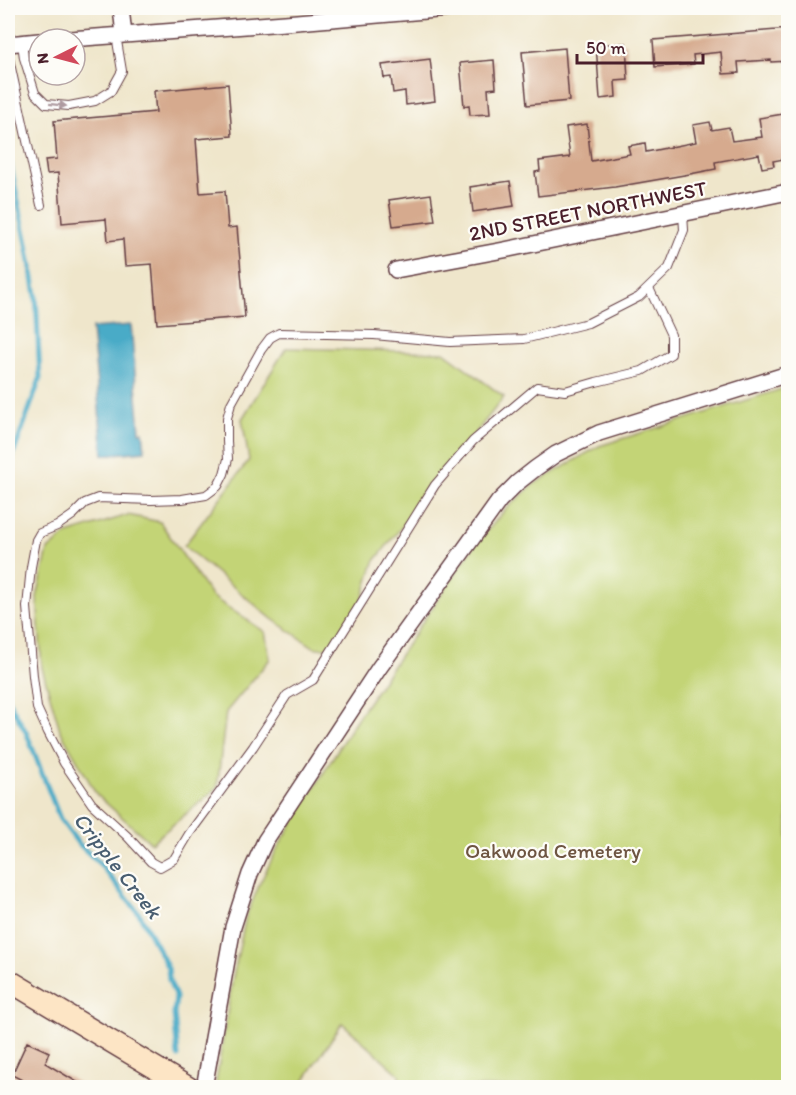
<svg xmlns="http://www.w3.org/2000/svg" width="796" height="1095" font-family="Itim,sans-serif">
	<style>
		.green { fill: #c3d476; stroke: #867a50; stroke-width: 1.5 }
		.water { fill: #48abc7; stroke: #496579; stroke-width: 1.5 }
		.lines { fill: none; stroke-linecap: round; stroke-linejoin: round }
		.stream { stroke: #48abc7; stroke-width: 5 }
		.building { fill: #d6aa8e }
		.service-casing { stroke: #633d43; stroke-width: 10 }
		.minor-casing { stroke: #633d43; stroke-width: 18 }
		.secondary-casing { stroke: #633d43; stroke-width: 24 }
		.service { stroke: #fff; stroke-width: 8 }
		.minor { stroke: #fff; stroke-width: 15 }
		.secondary { stroke: #fde5c5; stroke-width: 21 }
		.oneway { fill: #ae9aa0 }
		.labels { text-anchor: middle; stroke-width: 4.5; stroke-linejoin: round; paint-order: stroke }
		.street-label { font-size: 21px; fill: #4a1f2b; stroke: #fdfcf7 }
		.park-label { font-size: 21px; fill: #6e5542; stroke: #fdfcf7 }
		.water-label { font-size: 22px; font-style: italic; fill: #495e71; stroke: #fdfcf7 }
	</style>
	<rect width="100%" height="100%" fill="#fdfcf7"/>
	<filter id="ink" filterUnits="userSpaceOnUse"><feTurbulence type="fractalNoise" baseFrequency=".0167" numOctaves="2"/><feDisplacementMap in="SourceGraphic" scale="12" xChannelSelector="R" yChannelSelector="G"/><feConvolveMatrix kernelMatrix="1 2 1 2 8 2 1 2 1" color-interpolation-filters="sRGB"/></filter>
	<filter id="wash" filterUnits="userSpaceOnUse"><feTurbulence type="fractalNoise" baseFrequency=".008" numOctaves="4" result="noise"/><feDisplacementMap in="SourceGraphic" scale="24" xChannelSelector="R" yChannelSelector="G"/><feGaussianBlur stdDeviation="1.35" result="paint"/><feColorMatrix in="noise" values="0 0 0 0 0 0 0 0 0 0 0 0 0 0 0 0 0 1.4 0 .05"/><feComposite in="paint" operator="in"/></filter>
	<g filter="url(#wash)">
		<rect width="100%" height="100%" fill="#efe6cb"/>
		<path class="green" d="M286,348L444,352L504,397L374,562L362,601L332,648H315L272,619L184,546L249,460L242,419Z
			M788,387V1087H400L399,1074L342,1023L300,1087H218L216,1082L233,977L246,916L261,881L278,847L354,723L474,546L504,511L534,484L599,446Z
			M128,515L160,522L211,596L265,632L270,659L226,712L217,788L151,843L97,795L60,730L42,668L37,597L48,550L67,534Z"/>
		<path class="water" d="M131,325L140,432H143L145,451L103,455L92,328Z"/>
		<g class="lines">
			<path class="stream" d="M8,158L10,162L27,244L36,295L40,379L8,469
				M8,700L26,732L60,819L78,843L100,864L140,915L168,968L169,980L176,997L174,1014L178,1056"/>
		</g>
		<g id="blocks">
			<path class="building" d="M789,29V61L771,62V60L738,62L739,73L723,74L721,52L693,55L694,64L655,67L653,40Z
				M626,43L628,80L615,81L616,97L600,99L596,45Z
				M565,48L569,101L527,105L522,52Z
				M430,59L435,101L406,105L405,91L393,93L391,77L384,78L382,65Z
				M494,60L496,88L488,89L490,114L470,115L469,105L464,106L460,63Z
				M228,84L232,136L196,139L200,193L225,191L228,228L237,227L245,317L157,324L152,264L125,266L123,239L108,241L106,219L62,223L58,173L47,174L45,160L57,159L54,121L156,112L154,91Z
				M789,113V158L773,161L774,166L762,168L759,154L715,162L716,169L690,174L615,187L538,196L535,172L540,171L539,161L570,157L566,127L587,124L591,161L630,154L628,146L645,143L646,152L696,142L693,125L710,122L712,130L729,127L732,141L762,137L759,118Z
				M510,181L514,206L473,212L470,187Z
				M431,194L435,221L393,226L389,200Z
				M27,1042L49,1052L45,1063L87,1088H38L12,1075Z"/>
		</g>
	</g>
	<g filter="url(#ink)">
		<use href="#blocks" fill-opacity="0" stroke="#633d43" stroke-width="1.5"/>
		<g class="lines">
			<defs>
				<path id="service" d="M22,43L24,58L35,93L46,104L69,106L95,101L111,91L122,71L116,35
					M8,54L41,205
					M649,288L671,335V354L642,371L596,382L565,391L537,387L473,441L435,485L313,680L287,695L253,747L189,834L174,859L160,867L151,862L127,836L92,804L64,763L48,732L37,708L33,676L27,607L31,567L36,540L40,533L57,526L73,515L85,503L98,498L151,500L182,499L206,495L218,486L224,474L228,459L227,441V418L231,404L261,350L270,338L279,333L374,335L450,342L524,339L588,323L639,297L669,268L684,230L683,214"/>
				<path id="minor" d="M121,8L124,35
					M70,39L285,23L460,8
					M8,44L39,41
					M396,270L504,250L788,192
					M204,1088L233,927L250,874L265,841L379,668L499,501L517,483L536,468L556,454L599,433L788,374"/>
				<path id="secondary" d="M8,980L189,1088"/>
			</defs>
			<use href="#service" class="service-casing"/>
			<use href="#minor" class="minor-casing"/>
			<use href="#secondary" class="secondary-casing"/>
			<use href="#service" class="service"/>
			<use href="#minor" class="minor"/>
			<use href="#secondary" class="secondary"/>
		</g>
		<defs><path id="oneway-solid" d="M-6-.8H1V-3.2L6.5 0L1 3.2V.8H-6Z" transform="scale(1.5)"/></defs>
		<use class="oneway" href="#oneway-solid" transform="translate(58 105) rotate(7)"/>
	</g>
	<g class="labels">
		<g class="street-label">
			<text transform="translate(588 211) rotate(-11)" y="7">2ND STREET NORTHWEST</text>
		</g>
		<g class="park-label">
			<text x="553" y="858">Oakwood Cemetery</text>
		</g>
		<g class="water-label">
			<text transform="translate(118 865) rotate(52)" y="8">Cripple Creek</text>
		</g>
	</g>
	<rect width="796" height="1095" fill="none" stroke="#fdfcf7" stroke-width="30"/>
	<g transform="translate(57 57) rotate(264)"><circle r="28" fill="#fdfcf7" stroke="#b5a4a5" stroke-width="1.5"/>
	<path d="M0-4.5L10 22L0 15L-10 22Z" fill="#d1495b"/>
	<text y="-9" font-size="16" font-weight="bold" text-anchor="middle" fill="#4a1f2b">N</text>
	</g>
	<path d="M577 54v9h126v-9" fill="none" stroke="#4a1f2b" stroke-width="3"/>
	<text x="586" y="54" font-size="18" fill="#4a1f2b" stroke="#fdfcf7" stroke-width="4.5" paint-order="stroke">50 m</text>
</svg>
